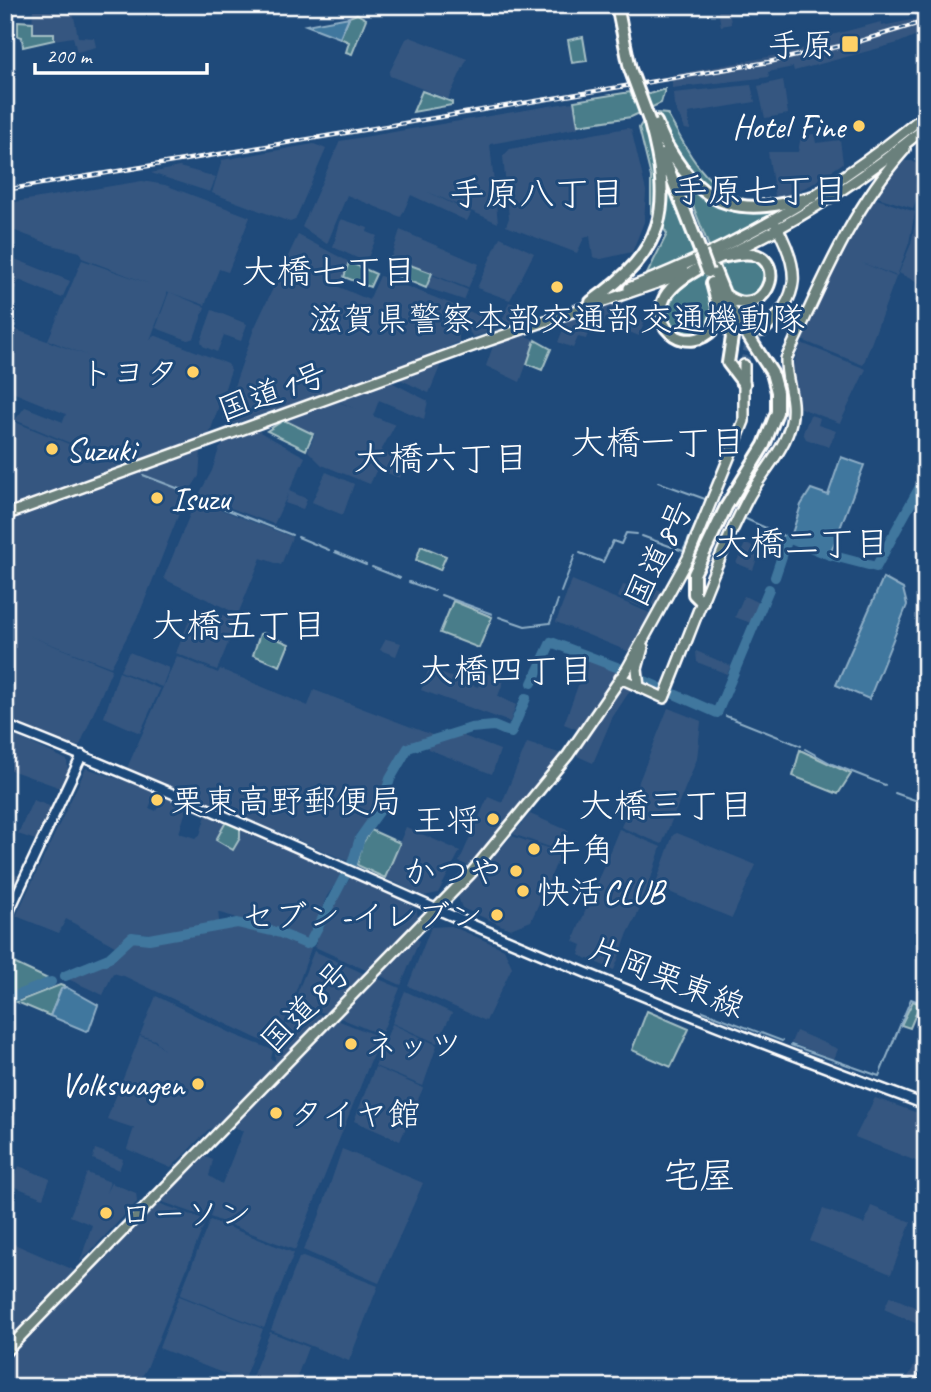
<svg xmlns="http://www.w3.org/2000/svg" width="931" height="1392" font-family="Caveat,'Klee One',sans-serif">
	<style>
		.built { fill: #365780 }
		.green { fill: #497d8a; stroke: #a4bec4; stroke-width: 2 }
		.water { fill: #41779e; stroke: #8dadc5; stroke-width: 2 }
		.lines { fill: none; stroke-linecap: round; stroke-linejoin: round }
		.stream { stroke: #8dadc5; stroke-width: 2 }
		.river { stroke: #41779e; stroke-width: 10 }
		.trunk-tunnel { stroke: #41658e; stroke-width: 9; stroke-dasharray: 9 4.5; stroke-linecap: butt }
		.secondary-casing { stroke: #fff; stroke-width: 13 }
		.trunk-casing { stroke: #fff; stroke-width: 14 }
		.motorway-casing { stroke: #fff; stroke-width: 16 }
		.secondary { stroke: #1f4a7a; stroke-width: 8 }
		.trunk { stroke: #6a807c; stroke-width: 9 }
		.motorway { stroke: #6a807c; stroke-width: 10 }
		.rail-casing { stroke: #fff; stroke-width: 4.5 }
		.rail { stroke: #1f4a7a; stroke-width: 2; stroke-dasharray: 5; stroke-linecap: butt }
		.motorway-bridge-casing { stroke: #fff; stroke-width: 16; stroke-linecap: butt }
		.motorway-bridge { stroke: #6a807c; stroke-width: 10 }
		.poi-dot { fill: #ffd166; stroke: #1f4a7a; stroke-width: 2.5 }
		.labels { text-anchor: middle; stroke-width: 6; stroke-linejoin: round; paint-order: stroke }
		.poi-label { font-size: 33px; fill: #fff; stroke: #1f4a7a; text-anchor: start }
		.street-label { font-size: 33px; fill: #fff; stroke: #1f4a7a }
		.neighbourhood-label { font-size: 35px; fill: #fff; stroke: #1f4a7a }
		.quarter-label { font-size: 37px; fill: #fff; stroke: #1f4a7a }
	</style>
	<rect width="100%" height="100%" fill="#1f4a7a"/>
	<filter id="ink" filterUnits="userSpaceOnUse"><feTurbulence type="fractalNoise" baseFrequency=".0143" numOctaves="2"/><feDisplacementMap in="SourceGraphic" scale="14" xChannelSelector="R" yChannelSelector="G"/><feConvolveMatrix kernelMatrix="1 2 1 2 8 2 1 2 1" color-interpolation-filters="sRGB"/></filter>
	<g filter="url(#ink)">
		<path class="built" d="M717,5H733L729,7L731,24L721,26Z
			M33,7H72L78,37L94,38L96,47L77,52L73,37L54,40L53,33H32Z
			M926,17V31L898,43L794,71L793,67L768,72L769,77L672,88V75L773,56L829,42L828,36L881,22L882,26Z
			M410,37L467,59L448,99L390,76L389,73L406,39Z
			M783,80L788,114L765,118L758,86Z
			M751,85L755,102L688,113L690,130L685,129L674,105L673,93Z
			M573,102L578,128L490,144L498,223L426,191L471,213L467,221L411,195L401,217L347,195L327,244L302,227L340,141Z
			M627,128L631,129L646,191L644,222L632,252L601,259L593,257L590,236L584,238L577,253L506,226L509,218L503,156L510,149Z
			M814,134L816,143L840,140L843,163L811,185L788,195L775,196L768,152H798L801,136Z
			M314,144L326,149L295,220L290,222L212,193L222,160Z
			M904,161H912L923,168L924,175L915,177L917,197L913,208L874,196Z
			M179,167L216,177L210,192L151,173Z
			M926,180V287L899,273L911,244L919,204L917,188Z
			M142,181L165,185L250,217L228,272L219,269L205,305L158,288L167,291V295L150,340L154,335L228,364L231,370L209,435L125,466L15,420L25,407L63,422L66,414L5,389V326L89,356L48,340L82,260L150,284L82,258L80,252L52,245L5,227V206L9,203Z
			M874,198L915,212L909,243L897,276L860,262L896,277L863,365L802,340L842,254Z
			M341,219L368,228L367,232L377,236L366,262L333,247Z
			M400,230L479,264L468,288L391,258Z
			M298,235L349,262L339,287L369,300L380,276L459,307V342L408,365L230,425L223,418L254,329Z
			M500,237L534,253L510,300L477,288Z
			M5,255L70,281L62,298L19,280L12,298L5,295Z
			M432,275L468,290L464,300L427,288Z
			M169,292L205,307L194,338L188,340L156,328Z
			M624,300L619,311L645,321L639,336L593,317L586,339L578,337L573,348L558,342L567,320L584,315L592,318L588,314Z
			M509,302L535,312L513,325L502,321Z
			M212,310L247,324L241,341L224,335L217,352L203,346L201,341Z
			M466,310L503,326L505,327L473,337L463,322Z
			M523,335L535,340L520,382L486,366L493,346Z
			M801,343L866,369L840,423L798,407L795,380L790,374Z
			M441,364L429,393L399,379Z
			M391,382L428,401L424,419L379,400L373,416L395,425L381,451L405,461L400,478L377,469L370,484L322,465L308,451L315,434L286,420L336,401L356,409L338,401Z
			M810,415L820,418L818,425L836,431L829,447L806,439L803,433Z
			M5,418L108,460L123,467L5,509Z
			M256,430L305,457L274,524L198,496L212,471L219,449L226,441Z
			M201,450L199,476L186,496L140,612L111,667L27,635L112,669L80,745L74,747L5,720V520Z
			M326,472L354,484L343,515L312,502Z
			M289,491L307,499L303,509L285,503Z
			M196,500L292,537L281,565L261,558L238,614L166,580L164,577Z
			M745,544L760,549L753,570L736,563Z
			M634,579L664,592L653,612L618,597L623,585L630,587Z
			M572,580L652,614L630,652L556,622Z
			M744,596L761,604L751,623L735,617Z
			M215,611L237,622L217,670L176,653L191,616L209,624Z
			M386,639L401,643L396,656L380,650Z
			M696,651L731,666L727,674L697,662Z
			M129,652L169,668L162,687L120,671Z
			M177,656L218,673L220,669L308,706L314,690L432,735L437,734L438,737L410,744L404,750L388,781L378,811L356,834L350,862L127,768Z
			M590,658L618,672L579,730L564,724L579,683L564,677L567,669L584,675Z
			M429,669L478,687L484,672L504,680L498,696L516,705L510,722L421,690Z
			M119,672L160,689L140,733L104,717Z
			M623,683L631,689L612,718L593,763L575,755Z
			M668,708L701,721L697,759L662,844L621,827Z
			M5,731L67,760L68,773L61,788L5,768Z
			M458,734L500,750L492,774L428,749L427,744Z
			M527,743L562,754L469,866L459,862L488,797L502,803Z
			M86,768L156,791L149,808L156,811L164,795L188,804L179,833L195,838L200,835L207,812L227,820L216,840L227,848L240,825L343,873L327,896L310,938L304,939L218,912L220,929L235,927L312,945L279,1039L295,1004L324,1016L218,1125L208,1130L171,1168L127,1149L134,1128L107,1119L140,1036L154,1041L164,1050L155,1040L140,1035L156,996L235,1035L273,1050L271,1059L275,1061V1047L124,976L113,973L103,995L68,979L109,961L134,940L150,941L211,932L213,924L151,934L132,932L115,946L66,919L59,933L16,916Z
			M33,800L52,807L36,840L18,834Z
			M530,814L569,831L561,851L513,834Z
			M406,827L460,851L438,893L424,896L385,878Z
			M619,829L661,847L643,903L628,933L614,970L579,955L582,945L573,941Z
			M677,833L756,865L732,918L655,886L673,835Z
			M512,836L561,853L531,921L510,929L462,908L458,896Z
			M5,871L19,876L9,896L5,895Z
			M351,877L416,908L418,918L368,971L315,947L321,924Z
			M451,926L504,949L512,967L486,1021L408,986L431,927Z
			M415,936L419,941L401,985L379,975Z
			M314,951L365,974L326,1014L294,1001Z
			M376,978L400,988L381,1035L338,1017Z
			M405,991L452,1013L437,1043L392,1023Z
			M337,1020L380,1037L295,1250L210,1217L213,1208L208,1218L160,1201L203,1156L213,1160L209,1176L222,1184L243,1131L232,1126Z
			M392,1024L437,1045L423,1086L375,1066Z
			M796,1031L838,1049L834,1059L791,1043Z
			M375,1067L423,1088L400,1141L354,1121Z
			M875,1098L926,1116V1165L855,1137Z
			M95,1149L123,1159L119,1170L93,1159Z
			M342,1149L423,1183L379,1283L303,1250L319,1217Z
			M19,1166L50,1179L43,1198L11,1185Z
			M87,1173L110,1182L106,1193L111,1183L136,1193L137,1202L80,1262L92,1225L70,1216Z
			M158,1203L206,1220L147,1368L135,1387H5V1361Z
			M871,1206L911,1222L891,1274L810,1241L823,1209L864,1224Z
			M210,1220L294,1253L264,1328L180,1295Z
			M5,1240L74,1270L15,1333L5,1330Z
			M303,1257L378,1286L349,1361L271,1330L299,1258Z
			M179,1296L263,1329L243,1381L159,1348Z
			M890,1296L926,1312L924,1327L884,1309Z
			M270,1332L308,1347L296,1379L314,1387H248Z
			M926,1344V1387L908,1377Z"/>
		<path class="green" d="M357,14L366,19L352,54L346,52L349,42L340,38L349,17Z
			M18,21L33,22V33H54V40L23,47L22,37L18,36Z
			M583,37L587,61L572,63L568,40Z
			M665,89L661,103L631,117L578,125L574,101L630,92L633,99Z
			M422,91L452,102V105L413,112Z
			M657,113L667,114C693,158 700,186 753,202C701,197 676,159 657,113Z
			M645,118L659,171L656,219L651,213V177L639,128Z
			M665,170L699,255L645,278L667,234L661,224L666,201Z
			M681,175L703,194L786,209L710,249Z
			M391,258L432,273L426,288L385,271Z
			M746,258C764,262 766,272 764,289L744,300L729,292L718,266Z
			M349,262L376,274L370,287L344,277Z
			M705,273L716,305L708,329L692,337L674,332L664,310L672,293Z
			M535,340L551,349L542,370L527,364Z
			M284,420L313,434L306,450L267,431Z
			M421,546L446,556L440,570L416,560Z
			M453,601L492,617L479,648L440,633Z
			M263,633L289,644L280,666L253,655L260,634Z
			M800,750L851,774L838,794L793,776Z
			M227,820L240,825V838L233,850L216,840Z
			M371,830L400,843L385,878L357,865L362,844Z
			M5,959L50,980L11,996L5,985Z
			M60,985L66,987L61,990L50,1016L17,1002Z
			M913,1001L920,1004L910,1028L901,1025Z
			M647,1011L689,1029L671,1067L632,1050Z"/>
		<path class="water" d="M349,17L340,38L306,25Z
			M841,457L864,465L831,552L791,537L801,505L811,489L828,495Z
			M883,578L903,589L907,605L869,699L836,685Z
			M66,987L98,1005L89,1030L86,1031L50,1016L61,989Z"/>
		<g class="lines">
			<path class="stream" d="M143,475L187,492
				M658,482L705,499
				M197,498L292,535
				M746,519L788,538
				M642,536L683,551L707,500
				M298,537L329,550
				M335,552L366,565
				M580,553L603,562L613,541L621,544L626,533L637,534
				M372,567L400,578
				M409,582L434,591
				M561,592L575,555
				M441,595L492,614
				M499,617L525,626L550,623L558,600
				M717,713L721,714
				M726,716L801,746
				M805,749L832,764L885,785
				M895,793L926,804
				M703,1011L782,1041
				M791,1045L879,1076L911,999L926,1005
				M899,1387L906,1378L922,1387"/>
			<path class="river" d="M895,532L921,485L926,487
				M775,577L788,538L830,555L876,567L893,536
				M629,674L717,713L769,589
				M532,683L551,642L619,668
				M511,733L526,698
				M352,864L360,838L381,809L390,779L408,748L471,728L494,726L506,731
				M65,976L109,958L132,937L149,939L237,923L280,933L306,944L310,942L346,874
				M5,1000L51,982"/>
			<path class="trunk-tunnel" d="M744,365L749,345L763,331"/>
			<defs>
				<path id="secondary" d="M5,725C150,782 292,845 434,908C595,979 760,1044 926,1105
					M5,920L82,755"/>
				<path id="trunk" d="M699,267C782,232 857,184 926,127
					M629,288C737,246 837,189 926,114
					M763,331C802,296 800,269 776,225
					M5,515L470,347L686,273
					M620,678L664,698C691,632 714,564 747,500C760,474 785,451 791,422C796,399 785,380 786,359C821,285 850,211 905,149
					M639,687L637,669L643,647
					M5,1352L471,873L568,755L627,669L688,558L744,421V365"/>
				<path id="motorway" d="M656,122L669,151
					M667,146C706,213 743,215 813,197
					M663,155L701,253
					M725,256C733,255 744,252 752,254C790,262 763,324 725,295
					M703,266C689,274 673,283 665,297C648,330 690,355 713,329L719,310L712,283
					M591,302C666,249 673,209 650,123
					M721,304L732,337L728,363L744,384
					M702,602L694,594V574L726,507L764,445L777,412V392L772,373L730,308L714,269"/>
			</defs>
			<use href="#secondary" class="secondary-casing"/>
			<use href="#trunk" class="trunk-casing"/>
			<use href="#motorway" class="motorway-casing"/>
			<use href="#secondary" class="secondary"/>
			<use href="#trunk" class="trunk"/>
			<use href="#motorway" class="motorway"/>
			<defs>
				<path id="rail" d="M5,190L769,62L854,43L926,21
					M914,1387L926,1365"/>
			</defs>
			<use href="#rail" class="rail-casing"/>
			<use href="#rail" class="rail"/>
			<defs>
				<path id="motorway-bridge" d="M617,5L630,69L650,123
					M701,253L708,272"/>
			</defs>
			<use href="#motorway-bridge" class="motorway-bridge-casing"/>
			<use href="#motorway-bridge" class="motorway-bridge"/>
		</g>
	</g>
	<g class="poi-dot">
		<rect x="841" y="35" width="18" height="18" rx="3.5"/>
		<circle cx="859" cy="126" r="7"/>
		<circle cx="557" cy="287" r="7"/>
		<circle cx="193" cy="372" r="7"/>
		<circle cx="52" cy="449" r="7"/>
		<circle cx="157" cy="498" r="7"/>
		<circle cx="157" cy="800" r="7"/>
		<circle cx="493" cy="819" r="7"/>
		<circle cx="534" cy="849" r="7"/>
		<circle cx="516" cy="871" r="7"/>
		<circle cx="523" cy="891" r="7"/>
		<circle cx="497" cy="915" r="7"/>
		<circle cx="351" cy="1044" r="7"/>
		<circle cx="198" cy="1084" r="7"/>
		<circle cx="276" cy="1113" r="7"/>
		<circle cx="106" cy="1213" r="7"/>
	</g>
	<g class="labels">
		<g class="poi-label">
			<text x="834" y="56" text-anchor="end">手原</text>
			<text x="845" y="138" text-anchor="end">Hotel Fine</text>
			<text x="557" y="330" text-anchor="middle">滋賀県警察本部交通部交通機動隊</text>
			<text x="179" y="384" text-anchor="end">トヨタ</text>
			<text x="66" y="461">Suzuki</text>
			<text x="171" y="510">Isuzu</text>
			<text x="171" y="812">栗東高野郵便局</text>
			<text x="479" y="831" text-anchor="end">王将</text>
			<text x="548" y="861">牛角</text>
			<text x="502" y="883" text-anchor="end">かつや</text>
			<text x="537" y="903">快活CLUB</text>
			<text x="483" y="927" text-anchor="end">セブン-イレブン</text>
			<text x="365" y="1056">ネッツ</text>
			<text x="184" y="1096" text-anchor="end">Volkswagen</text>
			<text x="290" y="1125">タイヤ館</text>
			<text x="120" y="1225">ローソン</text>
		</g>
		<g class="street-label">
			<text transform="translate(272 391) rotate(-20)" y="12">国道1号</text>
			<text transform="translate(658 553) rotate(-64)" y="12">国道8号</text>
			<text transform="translate(667 976) rotate(22)" y="12">片岡栗東線</text>
			<text transform="translate(305 1006) rotate(-46)" y="12">国道8号</text>
		</g>
		<g class="neighbourhood-label">
			<text x="760" y="202">手原七丁目</text>
			<text x="537" y="205">手原八丁目</text>
			<text x="329" y="283">大橋七丁目</text>
			<text x="658" y="454">大橋一丁目</text>
			<text x="441" y="470">大橋六丁目</text>
			<text x="802" y="555">大橋二丁目</text>
			<text x="239" y="637">大橋五丁目</text>
			<text x="506" y="682">大橋四丁目</text>
			<text x="666" y="817">大橋三丁目</text>
		</g>
		<g class="quarter-label">
			<text x="699" y="1188">宅屋</text>
		</g>
	</g>
	<rect width="931" height="1392" fill="none" stroke="#1f4a7a" stroke-width="28"/>
	<rect x="14" y="14" width="903" height="1364" fill="none" stroke="#fff" stroke-width="2.5" filter="url(#ink)"/>
	<path d="M35 63v10h172v-10" fill="none" stroke="#ffffff" stroke-width="3.5"/>
	<text x="46" y="63" font-size="21" fill="#ffffff" stroke="#1f4a7a" stroke-width="5" paint-order="stroke">200 m</text>
</svg>
